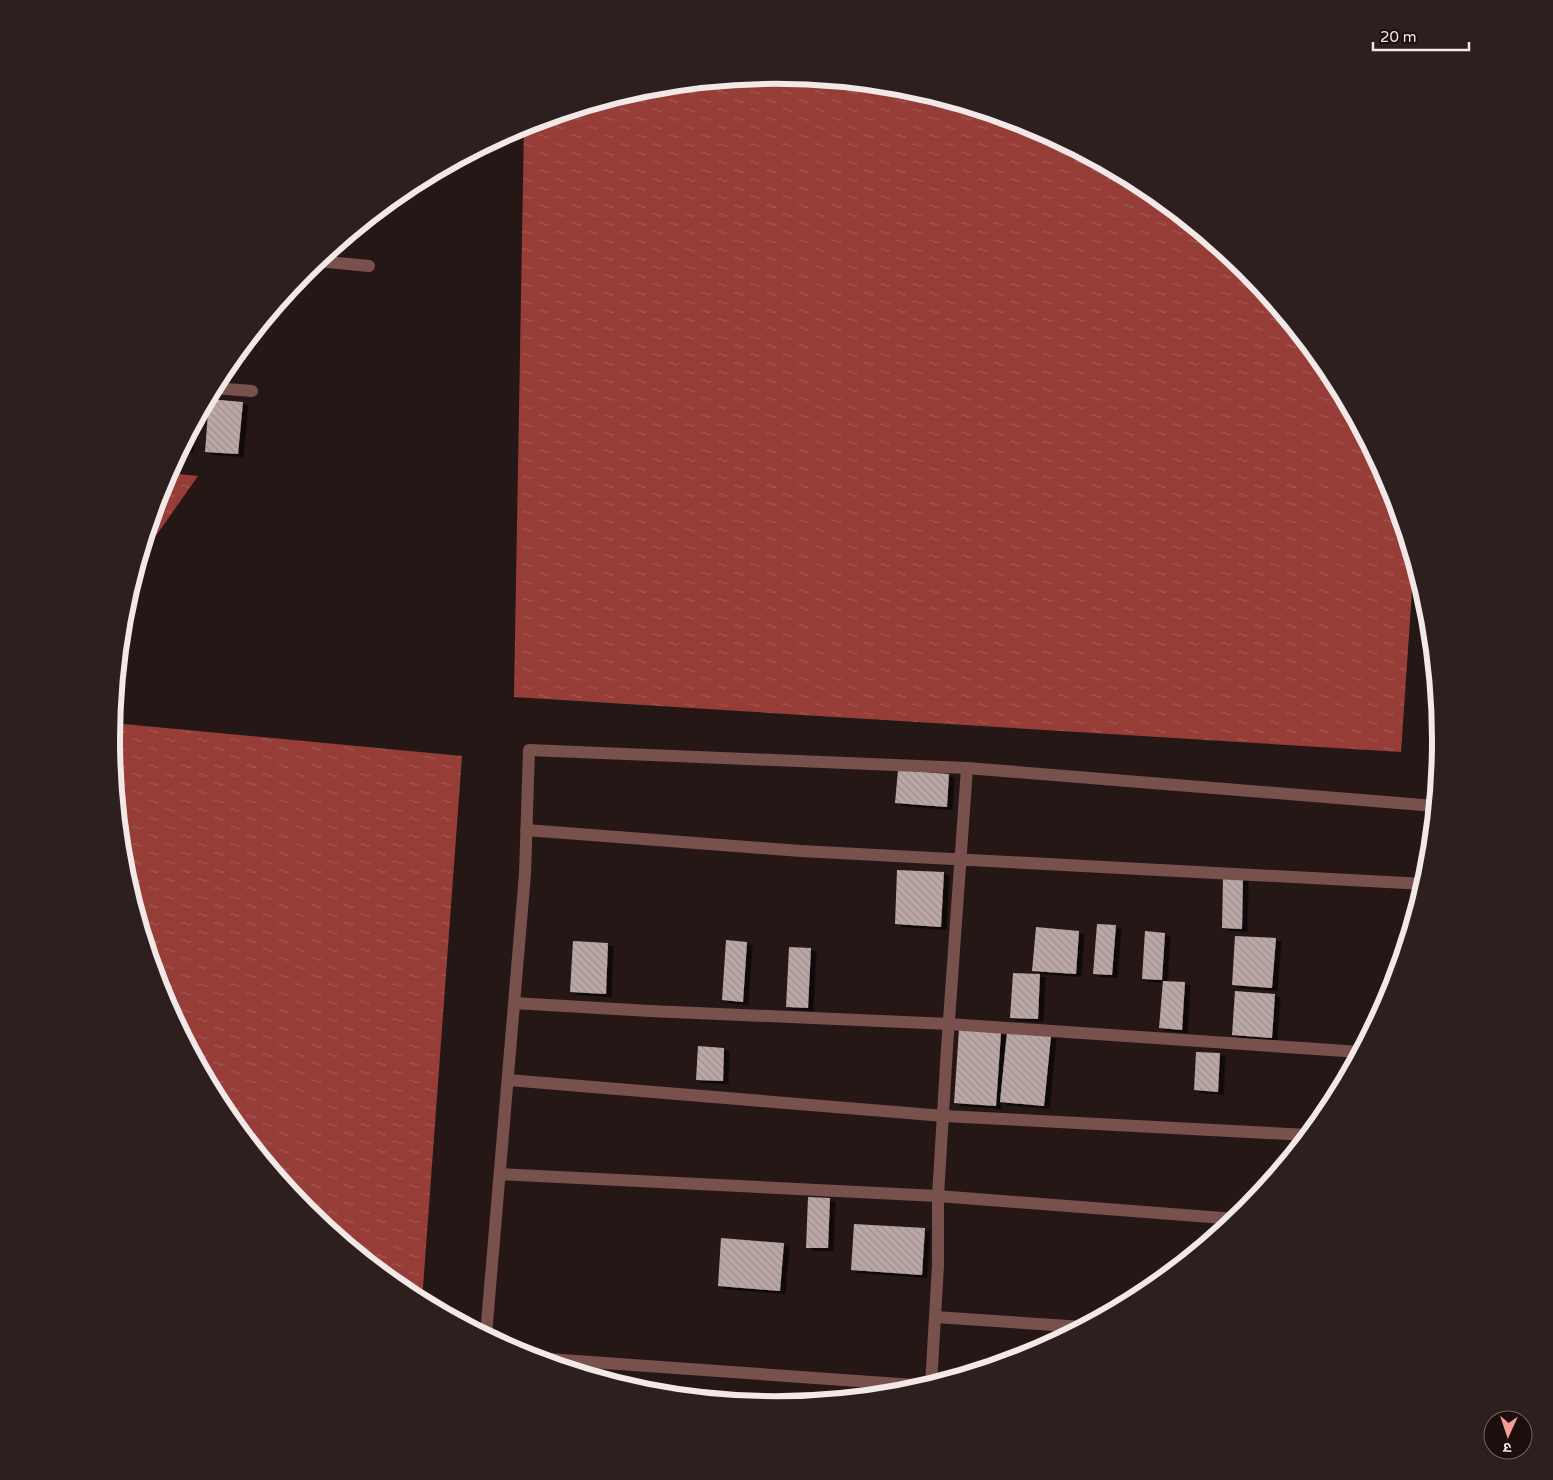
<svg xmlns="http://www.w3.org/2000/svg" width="1553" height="1480" font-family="'Varela Round','Noto Sans Devanagari',sans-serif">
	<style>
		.water { fill: url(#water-ripples) }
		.building { fill: url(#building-back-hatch); filter: url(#shadow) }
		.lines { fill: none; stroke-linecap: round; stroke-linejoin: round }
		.minor { stroke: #78504c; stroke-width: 12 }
		.rim { fill: none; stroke: #f2e8e7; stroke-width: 6 }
	</style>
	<defs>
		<pattern id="water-ripples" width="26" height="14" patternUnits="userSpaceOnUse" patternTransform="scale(1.25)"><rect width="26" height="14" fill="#963d38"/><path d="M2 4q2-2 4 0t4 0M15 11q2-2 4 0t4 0" fill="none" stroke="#a55955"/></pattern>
		<pattern id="building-back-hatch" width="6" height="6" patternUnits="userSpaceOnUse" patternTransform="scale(1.25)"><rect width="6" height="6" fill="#bba8a6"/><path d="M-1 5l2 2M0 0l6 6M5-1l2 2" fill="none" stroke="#9e908e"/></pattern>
		<filter id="shadow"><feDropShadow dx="5.5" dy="3" stdDeviation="0" flood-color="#0009"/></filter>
	</defs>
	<rect width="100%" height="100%" fill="#251716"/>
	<path class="water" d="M777,75L907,88L1031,126L1146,187L1247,270L1330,371L1391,486L1414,561L1401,752L514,697L524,125L647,88Z
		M169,473L198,476L141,557L162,485Z
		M113,723L462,756L422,1301L407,1293L306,1210L223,1109L162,994L124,869L112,740Z"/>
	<path class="building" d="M209,399L243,402L238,454L205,452Z
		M189,435L188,450H181L183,446Z
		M898,770L949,774L947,807L895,803Z
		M897,870L944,872L941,927L895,924Z
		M1223,878H1243L1242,929L1222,928Z
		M1097,924L1116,925L1112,975L1093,974Z
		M1036,927L1079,931L1076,974L1032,971Z
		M1145,931L1165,933L1162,980L1142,979Z
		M1235,936L1276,938L1272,988L1232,985Z
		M726,940L747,942L743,1002L722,1000Z
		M573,941L608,943L606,994L570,992Z
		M789,947L811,948L808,1008L786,1007Z
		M1013,973L1040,974L1038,1019L1010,1018Z
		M1163,981L1185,982L1182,1030L1159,1028Z
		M1235,991L1275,994L1272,1038L1232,1035Z
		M959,1029L1001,1033L996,1106L954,1103Z
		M1007,1032L1051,1036L1044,1106L1000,1102Z
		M698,1046L724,1048L723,1081L696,1080Z
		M1196,1052L1220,1053L1218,1092L1194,1090Z
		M808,1197L830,1198L828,1248H806Z
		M854,1224L925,1228L922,1275L851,1270Z
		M721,1238L784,1243L780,1291L718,1286Z"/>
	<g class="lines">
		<path class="minor" d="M317,261L369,266
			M214,388L252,391
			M526,830L801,851L1425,884
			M1433,831V805L1440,723
			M514,1003L650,1011L949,1024L1360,1052
			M508,1080L944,1116L1308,1135
			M500,1174L938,1196L1236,1219
			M935,1317L1083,1327
			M486,1335L525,874L529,750L967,768L1435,806
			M534,1358L928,1386
			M931,1385L938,1265V1196L947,1048L967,768"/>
	</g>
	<path d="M0 0H1553V1480H0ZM120 740a656 656 0 1 1 1312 0a656 656 0 1 1-1312 0Z" fill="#2c1f1e" fill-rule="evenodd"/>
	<path class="rim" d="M120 740a656 656 0 1 1 1312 0a656 656 0 1 1-1312 0Z"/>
	<g transform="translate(1508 1435) rotate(183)"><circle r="24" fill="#1b0e0d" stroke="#716564"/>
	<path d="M0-4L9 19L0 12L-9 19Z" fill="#f59c94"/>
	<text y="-8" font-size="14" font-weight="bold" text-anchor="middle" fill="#f2e8e7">उ</text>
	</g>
	<path d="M1373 42v8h96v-8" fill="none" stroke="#f2e8e7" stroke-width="2.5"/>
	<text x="1380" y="42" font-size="15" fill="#f2e8e7" stroke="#1b0e0d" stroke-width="4" paint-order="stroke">20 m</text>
</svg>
